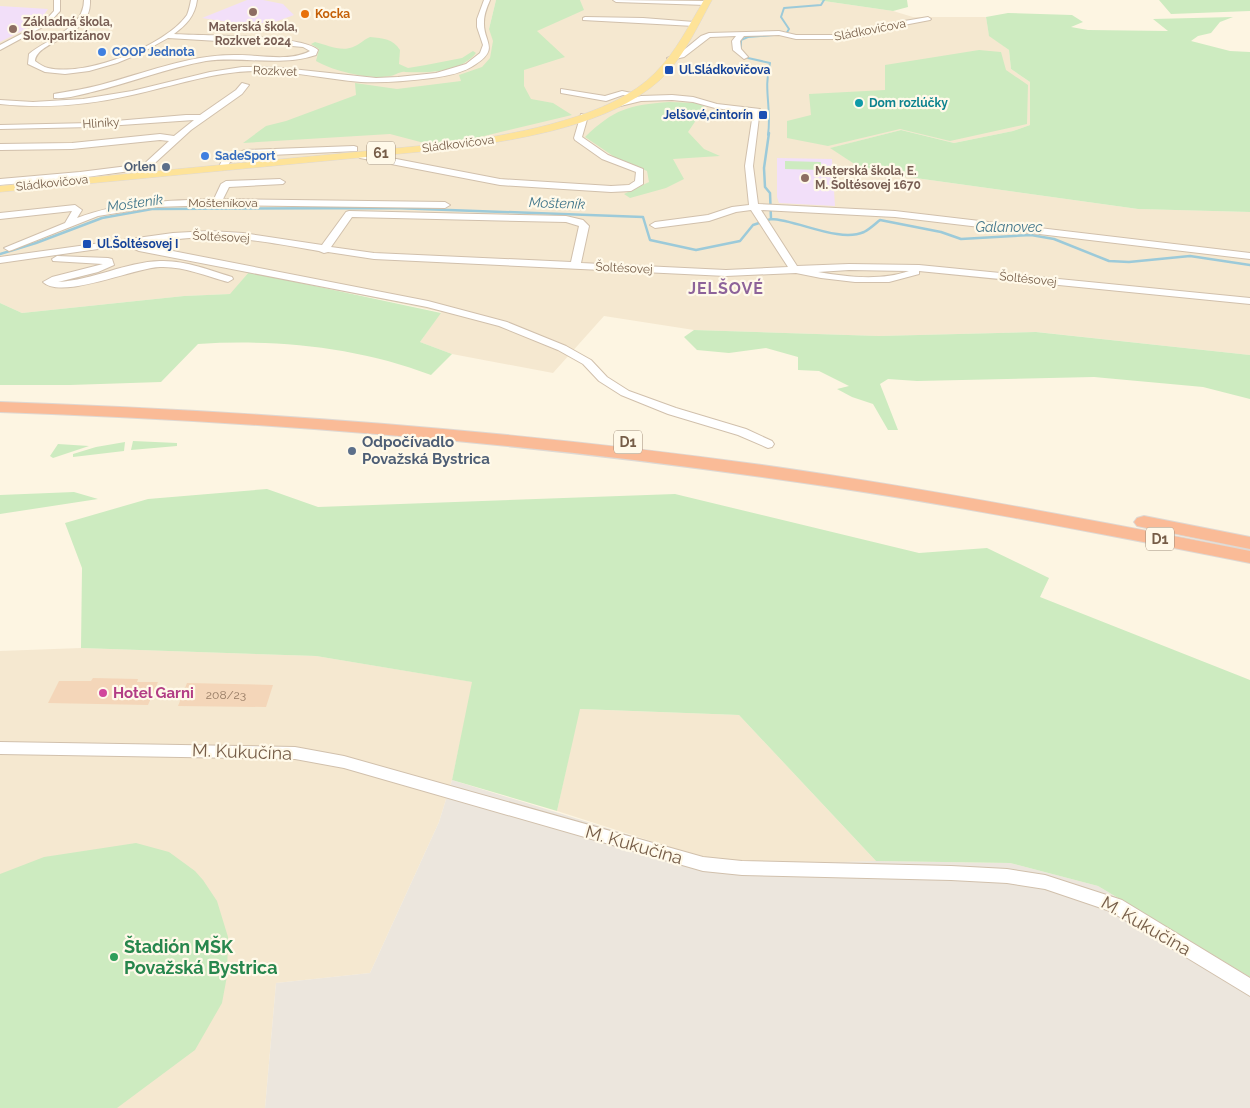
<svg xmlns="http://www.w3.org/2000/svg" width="1250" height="1108" font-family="Raleway,sans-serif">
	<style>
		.residential { fill: #f5e8d0 }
		.industrial { fill: #ece6dd }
		.education { fill: #f2dff9 }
		.green { fill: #cdebc0 }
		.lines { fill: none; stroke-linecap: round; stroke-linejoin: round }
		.stream-far1 { stroke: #9ccad9; stroke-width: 2 }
		.stream { stroke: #9ccad9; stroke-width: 2.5 }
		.building { fill: #f4d6b9 }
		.minor-casing { stroke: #d1c0ac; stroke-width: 2 }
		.major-casing { stroke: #ded8d3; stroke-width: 1 }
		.highway-casing { stroke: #ded8d3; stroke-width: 2 }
		.minor { fill: #fff; fill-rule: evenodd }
		.major { fill: #fee398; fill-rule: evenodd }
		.highway { fill: #fabb97; fill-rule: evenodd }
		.education-dot { fill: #8d6e63; stroke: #fff9e9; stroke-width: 2 }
		.food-dot { fill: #e8710a; stroke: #fff9e9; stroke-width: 2 }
		.shop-dot { fill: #3f7fe0; stroke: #fff9e9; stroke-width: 2 }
		.transit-dot { fill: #1a4fb4; stroke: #fff9e9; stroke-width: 2 }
		.culture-dot { fill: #0f9aa8; stroke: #fff9e9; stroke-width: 2 }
		.service-dot { fill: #5c6f8a; stroke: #fff9e9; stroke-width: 2 }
		.hotel-dot { fill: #d1479c; stroke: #fff9e9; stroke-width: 2 }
		.leisure-dot { fill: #2e9e5b; stroke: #fff9e9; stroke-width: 2 }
		.labels { text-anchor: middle; stroke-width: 4.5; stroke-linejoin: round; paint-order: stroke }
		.far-food-label { font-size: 12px; font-weight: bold; fill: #c56008; stroke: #fff9e9; text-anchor: start }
		.far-education-label { font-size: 12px; font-weight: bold; fill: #785e54; stroke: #fff9e9; text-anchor: start }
		.far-street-label { font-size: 12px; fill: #765d48; stroke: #fff9e9 }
		.far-shop-label { font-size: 12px; font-weight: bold; fill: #366cbe; stroke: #fff9e9; text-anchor: start }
		.far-transit-label { font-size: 12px; font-weight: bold; fill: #164399; stroke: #fff9e9; text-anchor: start }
		.far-culture-label { font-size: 12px; font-weight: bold; fill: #0d838f; stroke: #fff9e9; text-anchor: start }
		.far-service-label { font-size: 12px; font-weight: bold; fill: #4e5e75; stroke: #fff9e9; text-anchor: end }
		.number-label { font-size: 12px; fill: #967b64 }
		.shield { fill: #fff9e9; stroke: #9f8c78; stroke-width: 1 }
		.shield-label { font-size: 14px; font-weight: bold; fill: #765d48 }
		.far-water-label { font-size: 14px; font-style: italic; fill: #41768b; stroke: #fff9e9 }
		.service-label { font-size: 15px; font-weight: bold; fill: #4e5e75; stroke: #fff9e9; text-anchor: start }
		.hotel-label { font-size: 15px; font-weight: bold; fill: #b23c85; stroke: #fff9e9; text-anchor: start }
		.far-district-label { font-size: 16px; font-weight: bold; letter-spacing: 1px; fill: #8d639a; stroke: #fff9e9 }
		.near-street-label { font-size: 18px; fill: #765d48; stroke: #fff9e9 }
		.near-leisure-label { font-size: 18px; font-weight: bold; fill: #27864d; stroke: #fff9e9; text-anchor: start }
	</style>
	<rect width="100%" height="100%" fill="#fdf5e2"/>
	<path class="residential" d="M0,0H496L489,29L583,10L580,0H817L893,11L913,17H986L989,35L1009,50L1011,69L1030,82V125L1013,131L954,143L901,130L831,148L865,171L1138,209L1250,212V355L1037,332L879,336L694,330L604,316L553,373L452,354L420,342L441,312L249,272L231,294L184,296L22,313L0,303Z
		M81,648L316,656L473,682L452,780L439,822L370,973L276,983L265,1108H0V651Z
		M579,709L739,715L876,861L782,864L710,860L557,811Z"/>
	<path class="industrial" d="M452,780L710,860L782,864L876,861L1010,863L1098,886L1250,977V1108H265L276,983L370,973L439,822Z"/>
	<path class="education" d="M247,0H263L283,4L294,15L275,22L246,24H226L228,22L202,18Z
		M0,6L48,9L38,23L0,42Z
		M777,158L832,159L835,206L779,203L777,197Z"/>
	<path class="green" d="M496,0H580L584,10L537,31L565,57L524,70V86L531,99L553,103L572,115L476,138L428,144L390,134L243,143L266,126L286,121L356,95L355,83L397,89L461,81L459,75L482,67L490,58L493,41L489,29Z
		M817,0H907L908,7L893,11Z
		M1118,0H1250V11L1171,14L1159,0Z
		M1008,13L1072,15L1083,22L1071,27L1088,30L1168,31L1153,19L1233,17L1220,22L1211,33L1198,36L1191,41L1230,51L1250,52V212L1138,209L865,171L830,148L901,130L954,143L1013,131L1030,125V82L1011,69L1009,50L989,36L986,17Z
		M370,37C383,38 393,39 400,50L399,64L408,68L426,65L462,58L473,51L476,53C460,73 427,73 405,72C400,71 395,76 390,76C370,80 333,71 316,61L319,49L311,44L315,42C327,45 341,52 353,47C359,45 363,40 370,37Z
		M979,50L1001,52L1006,70L1028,85L1027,124L950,141L900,129L828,146L787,138V121L811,115L809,94L885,90V65Z
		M669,102L698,103L705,107L688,132L704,149L720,156L673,159L684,179L666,188L630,198L624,194L649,182L647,171L616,158L585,137C614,109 629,105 669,102Z
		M785,161L821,162V170L785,169Z
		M249,272L441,313L420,342L452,354L431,375C357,347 277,339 198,344L161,382L70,385H0V303L22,313L184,296L230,294Z
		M694,330L879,336L1036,332L1250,355V399L1203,387L1094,377L917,381L888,379L880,384L898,430H888L873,404L852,397L837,389L849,386L819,371L798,370V357L766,348L729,353L697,350L684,337Z
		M133,441L177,443V446L131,450Z
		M125,442L124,451L73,457V454L96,447Z
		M58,444L89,446L53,458L50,456Z
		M267,489L318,507L675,494L919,553L987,548L1049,578L1040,597L1250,680V977L1098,886L1010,863L876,861L739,715L580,709L557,811L452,780L472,682L316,656L81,648L82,568L65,523L148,499Z
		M74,492L98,499L0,514V495Z
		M136,843L169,852L195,871L203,880L217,901L228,937L227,976L222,1003L195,1050L117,1108H0V874L44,857Z"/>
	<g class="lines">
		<path class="stream-far1" d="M741,49V40L748,37L786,34L789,29L781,17L784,8L821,5L824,0
			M745,55L748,58L770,63C763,90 772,109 768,135"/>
		<path class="stream" d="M771,219C798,220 839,243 864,232C870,229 875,224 880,220L941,232L961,239L1031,235L1054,239L1109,261L1129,262L1190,256L1250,265
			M0,254L36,243L102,218L152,209L394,208L643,217L650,240L696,250L740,241L753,225L771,219L770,193L765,187L764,168L769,133"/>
	</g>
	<path class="building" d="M93,678L138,679L137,682H158L148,705L48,703L59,681H91Z
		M187,683L273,685L266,707L178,706Z"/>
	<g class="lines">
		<defs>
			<path id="minor" d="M54,0H60V11L48,24L0,50V45L44,22L54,11Z
				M84,0H90C92,39 38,39 35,61C39,64 44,67 48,68C86,77 165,46 187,15C189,10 190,5 191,0H197C195,16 186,25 174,34C202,36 300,34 318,50L316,55C280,67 243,56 206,61C167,68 130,83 92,92C80,95 66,99 54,98V94C69,91 85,89 100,85C145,73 190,54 238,55C260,55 290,62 310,51L303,47L271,44L168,38L141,53L117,63L89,71L65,74L45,72L28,64L29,54C48,38 84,29 84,0Z
				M484,0H490C487,7 484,14 484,22C483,42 500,48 476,64C464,73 447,76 432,78C408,81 385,83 361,82C326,79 293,71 259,71C215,71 174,86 132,95C88,105 45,109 0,104V100L33,102L83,99L132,91L210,72L242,67H273L376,78L398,77L436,73L466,64L480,53L483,45L477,27V19Z
				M613,0L706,1L709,3L706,5L616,2Z
				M585,17L643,18L694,22L698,24L694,26L583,20V18Z
				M928,17L931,19L930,20L883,29L867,36L847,39H796L779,35L744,36L740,41L741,49L748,57L744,59L733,50L732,41L736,36L710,37L684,57L671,60L667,58L679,54L701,36L709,33L779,31L796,35H847L862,32L881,25Z
				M242,83L249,85L242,94L191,130L144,173H138L137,170L80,178L0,185V179L80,172L144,164L169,141L160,140L72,149L0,150V144L72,143L160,134L174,136L194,120L92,127L0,129V125L92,123L186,115H200L236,90Z
				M561,89L605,96L622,91L636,94L632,96L623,95L606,101L561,93Z
				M672,95L693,97L717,104L760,109L753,166L758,204L895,211L1250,253V259L895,217L761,210L797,266L849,264L919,265L1250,298V304L919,271V274L889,282H855L821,278L796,273L726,276L374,259L328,252L324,253L319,251C284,245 247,238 211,237C186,237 162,241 137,244L428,301L507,322L566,346L591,360L607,377L629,391L676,408L746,429L772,441L774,444L772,447L768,448L738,435L668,414L621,395L599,381L583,364L558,350L499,326L427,307L139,251L126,245L0,263V257L173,233L210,231L243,233L322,245L346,212L349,211L566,216L583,220L589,226L581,263L726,270L788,267L751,210L736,212L709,221L655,228L650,225L655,222L708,215L732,207L749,205L745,166L753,113L715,108L693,102L672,100L641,101L608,109L604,107L641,96ZM352,217L566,222L579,226L571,262L374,253L331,247ZM849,270L909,271C881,281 847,277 818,272Z
				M581,114L588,116L582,137L608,155L643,169V184L631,191L611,192L500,185L360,158L356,155L360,152L500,179L611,186L629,185L635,181L636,172L602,159L575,140L574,138Z
				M354,146L357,147V151L246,156L230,162L226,169L223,170L219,167L223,158L245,150Z
				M280,179L285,182L283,184L229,187L223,199L445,202L450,205L445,208L217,205L154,207L98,216L12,250L9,251L4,248L65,223L72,211L0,219V213L75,205L82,210L77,218C121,201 168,201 214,199L221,184L226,181Z
				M57,256L108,258L112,259L114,265L98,272L58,282C93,280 126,262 160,261C184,260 209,270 232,277L233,279L228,282C206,276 183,266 160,267C134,268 61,300 43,282L52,277L103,264L53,261L52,259Z
				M0,742L295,747L344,756L703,857L742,861L951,866L1007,869L1045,875L1122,900L1250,978V996L1110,911L1045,889L1007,883L951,880L742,875L703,871L344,768L295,759L0,754Z"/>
			<path id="major" d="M704,0H712C697,27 683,59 660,80C610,125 525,138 460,148L0,192V186L460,142C519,133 612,117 655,73C676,52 689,25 704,0Z"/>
			<path id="highway" d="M0,402C260,411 519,431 776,467C935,490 1093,520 1250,551V563C1093,532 935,501 776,479C519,442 260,421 0,412Z
				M1144,516L1250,537V549L1137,526L1134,522L1137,518Z"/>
		</defs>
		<use href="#minor" class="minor-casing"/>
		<use href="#major" class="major-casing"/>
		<use href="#highway" class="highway-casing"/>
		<use href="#minor" class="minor"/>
		<use href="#major" class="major"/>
		<use href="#highway" class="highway"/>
	</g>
	<g class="education-dot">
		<circle cx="253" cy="12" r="5"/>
		<circle cx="13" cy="29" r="5"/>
		<circle cx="805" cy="178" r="5"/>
	</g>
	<circle class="food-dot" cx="305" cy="14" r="5"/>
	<g class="shop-dot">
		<circle cx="102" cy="52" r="5"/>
		<circle cx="205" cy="156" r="5"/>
	</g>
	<g class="transit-dot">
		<rect x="664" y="65" width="10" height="10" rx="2.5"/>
		<rect x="758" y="110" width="10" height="10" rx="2.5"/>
		<rect x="82" y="239" width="10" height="10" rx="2.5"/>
	</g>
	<circle class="culture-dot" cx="859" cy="103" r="5"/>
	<g class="service-dot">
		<circle cx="166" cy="167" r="5"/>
		<circle cx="352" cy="451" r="5"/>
	</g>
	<circle class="hotel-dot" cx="103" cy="693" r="5"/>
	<circle class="leisure-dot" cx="114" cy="957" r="5"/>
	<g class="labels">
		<g class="far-food-label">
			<text x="315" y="18">Kocka</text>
		</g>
		<g class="far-education-label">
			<text x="23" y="26">Základná škola,<tspan x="23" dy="14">Slov.partizánov</tspan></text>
			<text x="253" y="31" text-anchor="middle">Materská škola,<tspan x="253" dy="14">Rozkvet 2024</tspan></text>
			<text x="815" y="175">Materská škola, E.<tspan x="815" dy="14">M. Šoltésovej 1670</tspan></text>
		</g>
		<g class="far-street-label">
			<text transform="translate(870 30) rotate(-11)" y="4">Sládkovičova</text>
			<text transform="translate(275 71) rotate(2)" y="4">Rozkvet</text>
			<text transform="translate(101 123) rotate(-4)" y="4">Hliníky</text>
			<text transform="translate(458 144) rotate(-7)" y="4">Sládkovičova</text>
			<text transform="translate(52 183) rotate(-6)" y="4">Sládkovičova</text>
			<text x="223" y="207">Mošteníkova</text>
			<text transform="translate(221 237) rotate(3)" y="4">Šoltésovej</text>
			<text transform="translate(624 268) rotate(3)" y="4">Šoltésovej</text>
			<text transform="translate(1028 279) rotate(6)" y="4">Šoltésovej</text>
		</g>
		<g class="far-shop-label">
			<text x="112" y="56">COOP Jednota</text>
			<text x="215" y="160">SadeSport</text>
		</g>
		<g class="far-transit-label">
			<text x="679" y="74">Ul.Sládkovičova</text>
			<text x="753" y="119" text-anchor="end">Jelšové,cintorín</text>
			<text x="97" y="248">Ul.Šoltésovej I</text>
		</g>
		<g class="far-culture-label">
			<text x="869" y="107">Dom rozlúčky</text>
		</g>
		<g class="far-service-label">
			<text x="156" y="171">Orlen</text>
		</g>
		<g class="number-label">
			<text x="226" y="699">208/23</text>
		</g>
		<g class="shield">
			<rect x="367" y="141.5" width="28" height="23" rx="4"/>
			<rect x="614" y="430.5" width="28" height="23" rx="4"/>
			<rect x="1146" y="527.5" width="28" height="23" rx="4"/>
		</g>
		<g class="shield-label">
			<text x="381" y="158">61</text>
			<text x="628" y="447">D1</text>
			<text x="1160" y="544">D1</text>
		</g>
		<g class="far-water-label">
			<text transform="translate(135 203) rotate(-8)" y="5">Mošteník</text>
			<text transform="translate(557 203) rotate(2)" y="5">Mošteník</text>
			<text x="1009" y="232">Galanovec</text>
		</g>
		<g class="service-label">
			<text x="362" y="447">Odpočívadlo<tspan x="362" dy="17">Považská Bystrica</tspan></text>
		</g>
		<g class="hotel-label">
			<text x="113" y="698">Hotel Garni</text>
		</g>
		<g class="far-district-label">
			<text x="726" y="294">JELŠOVÉ</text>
		</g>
		<g class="near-street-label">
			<text transform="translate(242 752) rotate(2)" y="6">M. Kukučína</text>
			<text transform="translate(634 845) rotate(16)" y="6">M. Kukučína</text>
			<text transform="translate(1146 926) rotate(30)" y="6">M. Kukučína</text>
		</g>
		<g class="near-leisure-label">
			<text x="124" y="953">Štadión MŠK<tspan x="124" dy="21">Považská Bystrica</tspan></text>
		</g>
	</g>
</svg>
